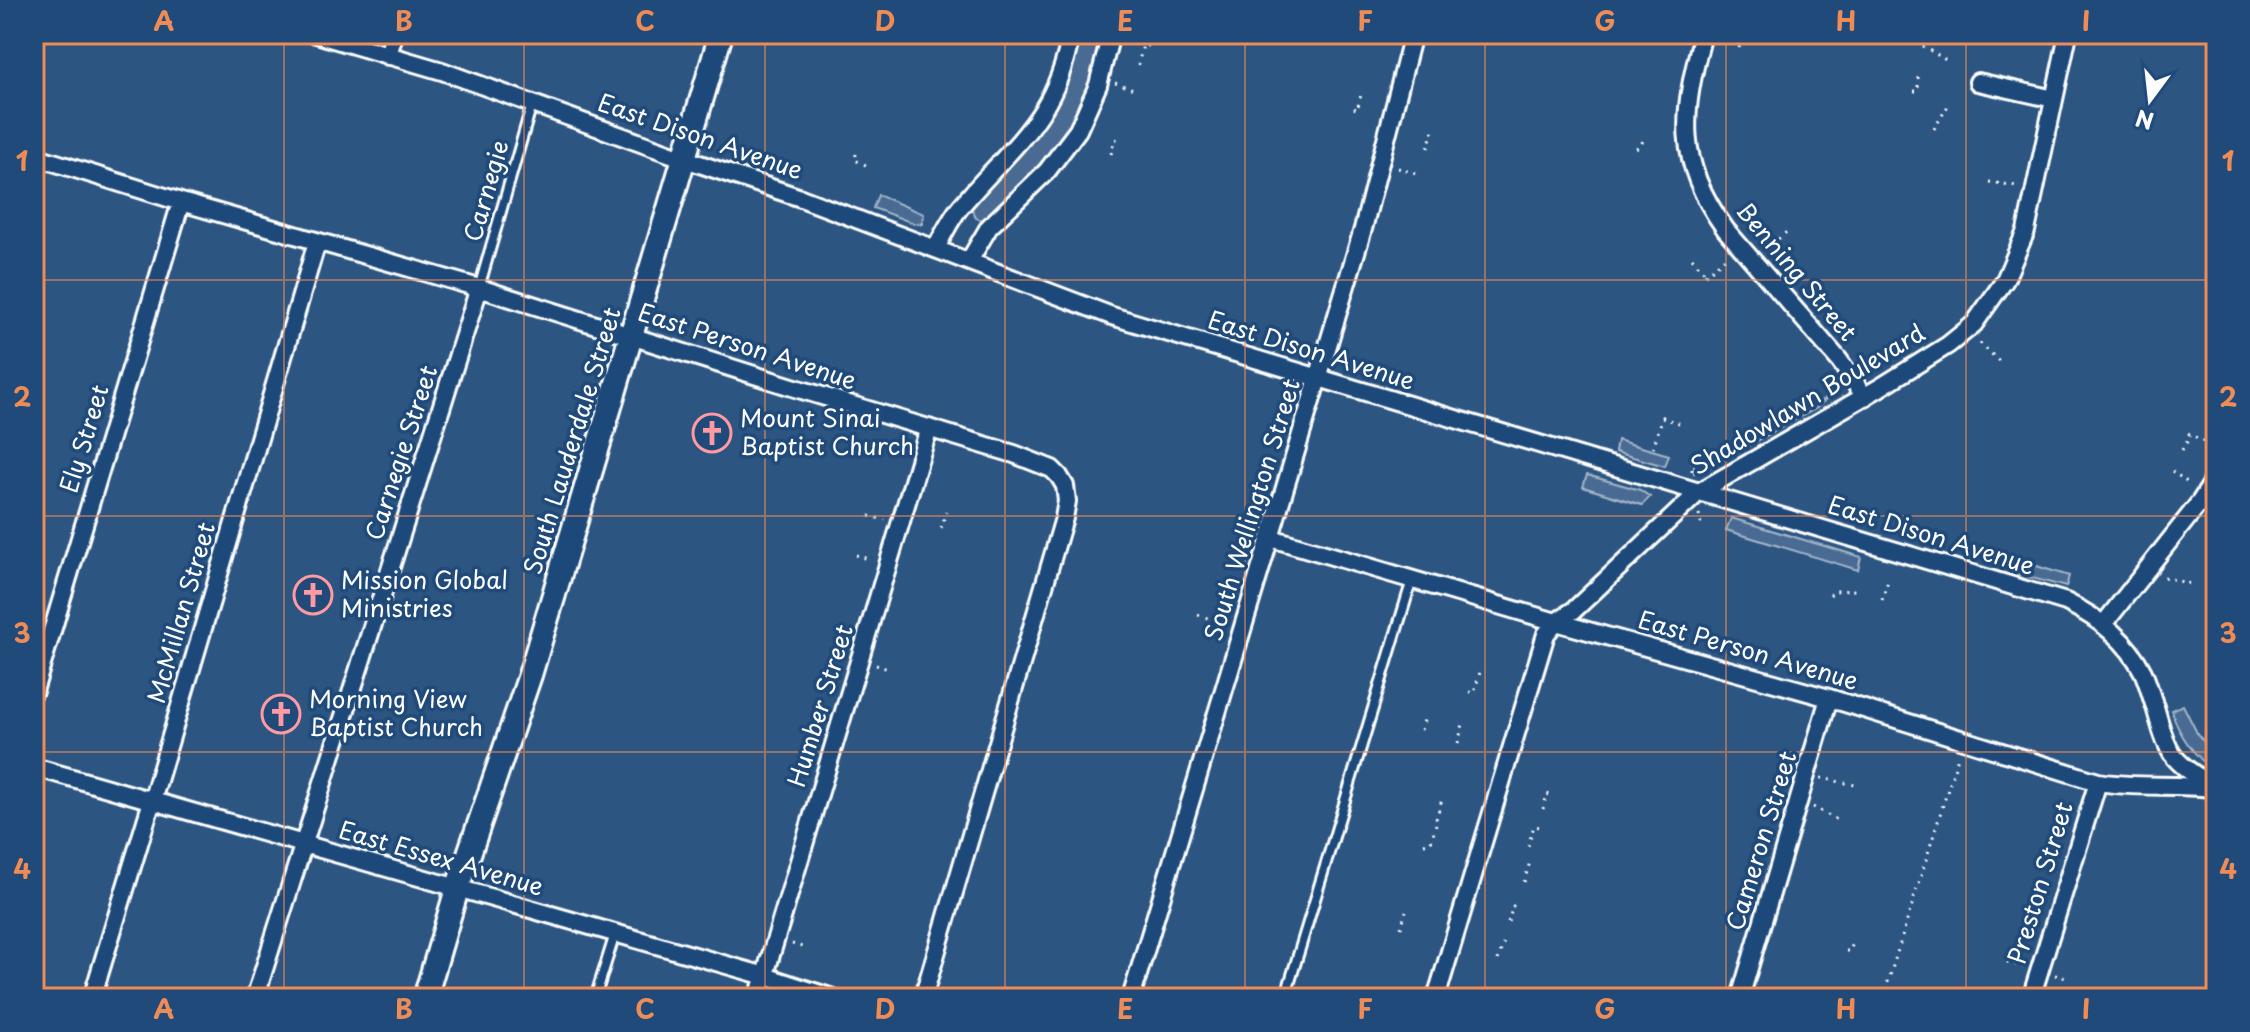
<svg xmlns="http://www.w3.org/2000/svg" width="2250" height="1032" font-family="'Playpen Sans',sans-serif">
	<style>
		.green { fill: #486b92; stroke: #a4b5c8; stroke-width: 2 }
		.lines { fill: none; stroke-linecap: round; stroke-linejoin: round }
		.lane-casing { stroke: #fff; stroke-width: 14 }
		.street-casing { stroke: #fff; stroke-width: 22 }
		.secondary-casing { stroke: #fff; stroke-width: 28 }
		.path { stroke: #fff; stroke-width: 3; stroke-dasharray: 2 6; stroke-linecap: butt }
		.lane { stroke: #1f4a7a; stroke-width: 8 }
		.street { stroke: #1f4a7a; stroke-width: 16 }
		.secondary { stroke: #1f4a7a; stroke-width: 22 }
		.grid { fill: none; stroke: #ef8b55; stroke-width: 2; stroke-opacity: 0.55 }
		.labels { text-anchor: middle; stroke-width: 7; stroke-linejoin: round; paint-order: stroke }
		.street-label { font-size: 24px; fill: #fff; stroke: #1f4a7a }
		.poi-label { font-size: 24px; fill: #fff; stroke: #1f4a7a; text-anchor: start }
		.neatline { fill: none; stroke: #ef8b55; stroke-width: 3 }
		.grid-label { font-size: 26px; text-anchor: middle; font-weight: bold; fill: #ef8b55 }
	</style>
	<rect width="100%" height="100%" fill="#2c5582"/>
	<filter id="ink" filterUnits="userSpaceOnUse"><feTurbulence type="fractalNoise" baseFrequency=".0125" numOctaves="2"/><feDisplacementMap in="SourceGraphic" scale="16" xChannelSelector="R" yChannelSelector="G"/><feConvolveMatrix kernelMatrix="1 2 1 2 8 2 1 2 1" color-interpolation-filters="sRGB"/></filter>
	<g filter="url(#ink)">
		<path class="green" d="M1081,34H1103C1099,50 1096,67 1090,83C1071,139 1028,177 988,218L982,220L976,218L972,210L974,201C1026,148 1066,111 1081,34Z
			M878,195L924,214L922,224L913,223L873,208Z
			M1829,396L1817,408L1701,472L1694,473V462L1707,463L1714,460Z
			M1617,440L1669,455L1665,466L1615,452Z
			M1587,475L1640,490L1650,497L1642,505L1583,487Z
			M1731,518L1861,557L1858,570L1726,530Z
			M2017,560L2069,576L2066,587L2014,573Z
			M2183,705L2198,735L2216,755V772C2195,757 2179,735 2171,710Z"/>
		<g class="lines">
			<defs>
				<path id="lane" d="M479,288L532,104
					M595,998L615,934
					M1285,998L1412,580"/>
				<path id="street" d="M316,34L442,71L685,159L801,198L1112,316L2066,602C2097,617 2127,640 2143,672C2148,683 2151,696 2155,707C2160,723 2163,740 2172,754C2183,769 2201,778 2216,788
					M1703,34C1682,114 1675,159 1726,230L1839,360L1865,397
					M388,56L394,34
					M1978,82L2054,99
					M34,156L181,202L479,288L789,386L1014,454L1052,469L1059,476L1065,486L1067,501L1064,518L923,998
					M936,248C943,235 951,218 961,206C1012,145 1056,119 1071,34
					M969,261L989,227L1047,171L1078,130L1098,85L1111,34
					M1271,538L1556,622L1829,698L2098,782C2135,788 2173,784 2210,788
					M2103,625L2200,502L2216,477
					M34,691L181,202
					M34,767L765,976L833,998
					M92,998L152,801L317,242
					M255,998L479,288
					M758,998L929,428
					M1131,998L1363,229L1413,34
					M1436,998L1546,634L1556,622L1574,610L1699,492L1879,388L1948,345L1974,324L2005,280L2026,231L2068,34
					M1740,998L1829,698
					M2031,998L2098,782"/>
				<path id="secondary" d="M425,998L457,889L530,675L721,34"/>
			</defs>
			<use href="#lane" class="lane-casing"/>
			<use href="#street" class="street-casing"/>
			<use href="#secondary" class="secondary-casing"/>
			<path class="path" d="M1923,46L1949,62
				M1739,48L1743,34
				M1138,65L1143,45L1148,46
				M1115,83L1134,89
				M1914,91H1918V73
				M1354,108L1357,110L1362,91
				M1934,129L1949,104
				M1428,148L1433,130
				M1636,148L1641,145L1645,136
				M856,154L855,160L870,167
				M1111,154L1115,139L1118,140
				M1398,168L1419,174
				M1989,182L2017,186
				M1766,249L1789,230
				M1692,258L1706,274
				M1705,275L1726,257
				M1980,343L2002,364
				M2215,363L2216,359
				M2215,386L2216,387
				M1662,418L1682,424
				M2188,433L2214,447
				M1653,448L1664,413
				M2182,450L2191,435
				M1692,471V459
				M2172,471L2191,485
				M1699,514L1701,526
				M869,516L885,520
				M941,528L946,512
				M856,555L871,560
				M2164,577L2190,584
				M1830,595L1834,591L1856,590
				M1882,600L1888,581
				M1198,615L1221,622
				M876,665L888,669
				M1469,692L1474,693L1480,672
				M1421,730L1425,717
				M1458,743L1463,724L1459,723
				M1821,778L1860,786
				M1813,807L1841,822
				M1543,809L1547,794L1550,795
				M1436,819L1442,799L1440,798
				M1757,839L1768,842
				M1424,844L1431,842L1436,824
				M1528,846L1534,826L1540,827
				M1747,878L1758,882
				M1524,882L1530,862
				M2036,885L2047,888
				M1508,922L1513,906L1516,907
				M1401,928L1406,911
				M792,944L802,947
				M1846,951H1850L1853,943
				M1498,960L1504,941H1506
				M2007,962L2023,967
				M2055,975L2070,979
				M1883,998L1958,757"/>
			<use href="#lane" class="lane"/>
			<use href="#street" class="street"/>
			<use href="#secondary" class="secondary"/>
		</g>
	</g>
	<path class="grid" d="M284,34V998M524,34V998M765,34V998M1005,34V998M1245,34V998M1485,34V998M1726,34V998M1966,34V998M34,280H2216M34,516H2216M34,752H2216"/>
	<defs>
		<symbol id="church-ring" viewBox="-11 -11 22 22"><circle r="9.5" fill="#1f4a7a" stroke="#ff9aa2" stroke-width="1.5"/><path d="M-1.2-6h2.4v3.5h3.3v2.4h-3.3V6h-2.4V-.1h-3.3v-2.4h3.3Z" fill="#ff9aa2"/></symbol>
	</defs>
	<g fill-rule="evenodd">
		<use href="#church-ring" x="690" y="411" width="44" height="44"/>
		<use href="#church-ring" x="291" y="573" width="44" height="44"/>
		<use href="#church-ring" x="259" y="692" width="44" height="44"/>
	</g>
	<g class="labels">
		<g class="street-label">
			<text transform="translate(700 137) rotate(19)" y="8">East Dison Avenue</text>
			<text transform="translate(487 191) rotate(-74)" y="8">Carnegie</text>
			<text transform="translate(1796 272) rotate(50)" y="8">Benning Street</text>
			<text transform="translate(747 347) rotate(18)" y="8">East Person Avenue</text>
			<text transform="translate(1311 351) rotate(17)" y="8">East Dison Avenue</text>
			<text transform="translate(1808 400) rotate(-31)" y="8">Shadowlawn Boulevard</text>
			<text transform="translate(85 439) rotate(-73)" y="8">Ely Street</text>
			<text transform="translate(573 441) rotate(-73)" y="8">South Lauderdale Street</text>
			<text transform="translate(402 453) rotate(-72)" y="8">Carnegie Street</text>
			<text transform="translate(1253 510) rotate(-73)" y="8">South Wellington Street</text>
			<text transform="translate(1931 536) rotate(17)" y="8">East Dison Avenue</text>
			<text transform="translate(182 613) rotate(-74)" y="8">McMillan Street</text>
			<text transform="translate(1748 651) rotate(16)" y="8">East Person Avenue</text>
			<text transform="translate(821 706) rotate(-73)" y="8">Humber Street</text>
			<text transform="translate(1762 841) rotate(-73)" y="8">Cameron Street</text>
			<text transform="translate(441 859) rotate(16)" y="8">East Essex Avenue</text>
			<text transform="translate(2041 883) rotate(-73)" y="8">Preston Street</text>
		</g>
		<g class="poi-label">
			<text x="740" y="427">Mount Sinai<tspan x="740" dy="28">Baptist Church</tspan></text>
			<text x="341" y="589">Mission Global<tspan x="341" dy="28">Ministries</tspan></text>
			<text x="309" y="708">Morning View<tspan x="309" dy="28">Baptist Church</tspan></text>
		</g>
	</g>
	<rect width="2250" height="1032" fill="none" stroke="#1f4a7a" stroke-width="88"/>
	<g transform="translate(2150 100) rotate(195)" stroke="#1f4a7a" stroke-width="6" paint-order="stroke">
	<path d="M0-6L14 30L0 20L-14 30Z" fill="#ffffff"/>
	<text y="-12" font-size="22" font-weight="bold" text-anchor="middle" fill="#ffffff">N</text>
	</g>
	<rect x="44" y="44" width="2162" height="944" class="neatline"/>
	<g class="grid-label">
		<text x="164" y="31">A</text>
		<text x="404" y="31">B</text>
		<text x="645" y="31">C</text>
		<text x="885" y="31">D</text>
		<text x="1125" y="31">E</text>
		<text x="1365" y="31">F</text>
		<text x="1605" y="31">G</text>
		<text x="1846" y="31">H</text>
		<text x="2086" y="31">I</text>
		<text x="22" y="171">1</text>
		<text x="2228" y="171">1</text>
		<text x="22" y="407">2</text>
		<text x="2228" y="407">2</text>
		<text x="22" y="643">3</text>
		<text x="2228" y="643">3</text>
		<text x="22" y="879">4</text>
		<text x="2228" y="879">4</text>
		<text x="164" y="1019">A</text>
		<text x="404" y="1019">B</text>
		<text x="645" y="1019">C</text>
		<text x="885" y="1019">D</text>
		<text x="1125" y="1019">E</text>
		<text x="1365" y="1019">F</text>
		<text x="1605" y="1019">G</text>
		<text x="1846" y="1019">H</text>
		<text x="2086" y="1019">I</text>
	</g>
</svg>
